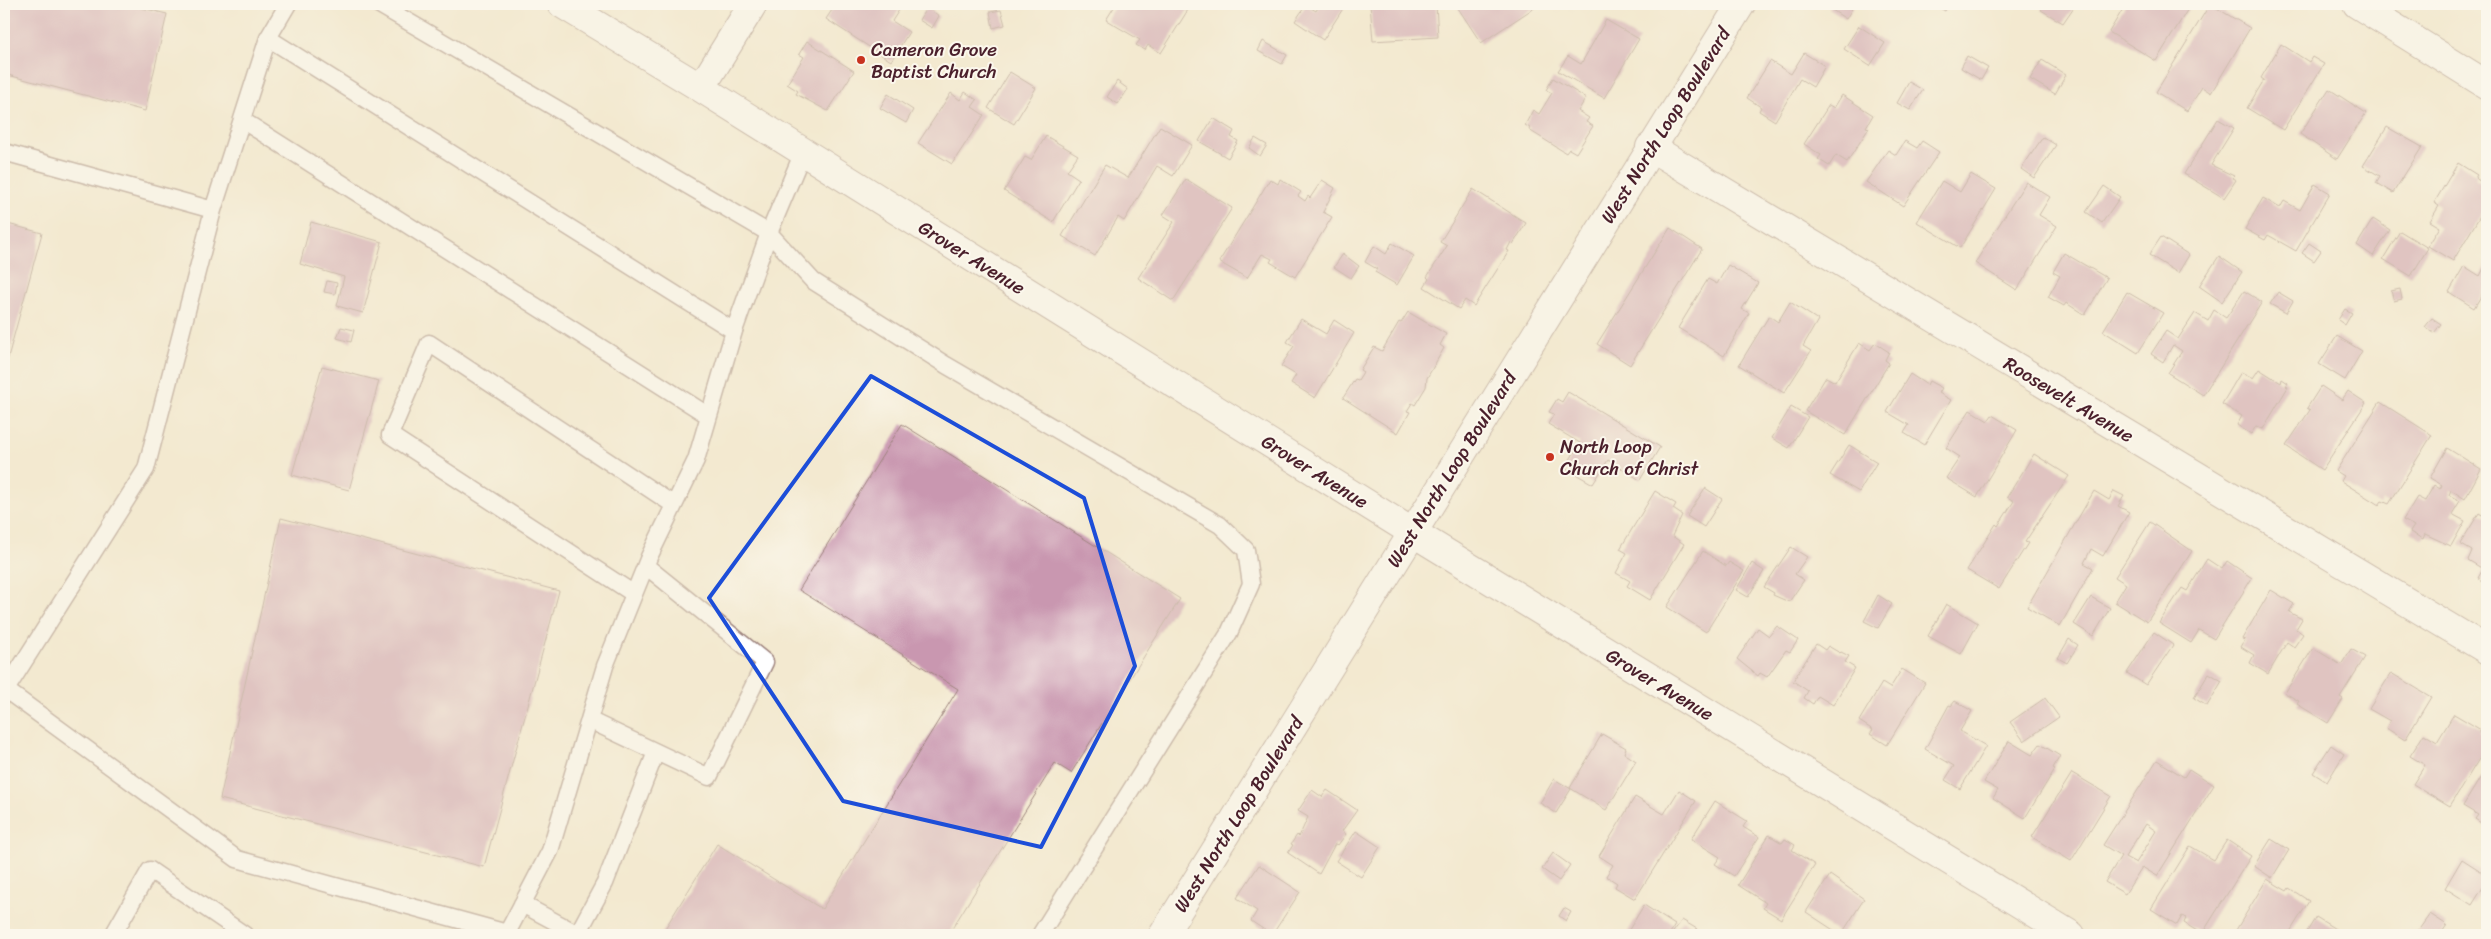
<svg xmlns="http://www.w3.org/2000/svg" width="2491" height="939" font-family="Sriracha,sans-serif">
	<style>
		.building { fill: #c997b0; fill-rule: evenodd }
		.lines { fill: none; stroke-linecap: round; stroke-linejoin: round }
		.lane-casing { stroke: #9e847e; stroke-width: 19 }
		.street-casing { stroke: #9e847e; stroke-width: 30 }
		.secondary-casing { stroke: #9e847e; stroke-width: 30 }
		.lane { stroke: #fff; stroke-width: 16 }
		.street { stroke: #fff; stroke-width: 28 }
		.secondary { stroke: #fff; stroke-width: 28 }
		.marked { fill: none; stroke: #1d4ed8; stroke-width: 4; stroke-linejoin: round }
		.poi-dot { fill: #c8321e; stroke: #fbf7ec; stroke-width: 2 }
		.labels { text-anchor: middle; stroke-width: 4; stroke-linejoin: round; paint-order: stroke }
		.poi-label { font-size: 19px; fill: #4a1f2b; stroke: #fbf7ec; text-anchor: start }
		.street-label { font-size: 19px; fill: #4a1f2b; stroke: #fbf7ec }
	</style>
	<rect width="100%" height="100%" fill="#fbf7ec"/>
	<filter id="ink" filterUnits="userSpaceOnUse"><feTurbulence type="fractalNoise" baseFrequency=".02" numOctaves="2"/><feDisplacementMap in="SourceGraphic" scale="10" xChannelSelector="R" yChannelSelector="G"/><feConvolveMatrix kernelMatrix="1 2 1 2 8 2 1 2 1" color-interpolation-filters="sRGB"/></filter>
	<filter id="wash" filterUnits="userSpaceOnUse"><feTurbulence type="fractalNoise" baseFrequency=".0096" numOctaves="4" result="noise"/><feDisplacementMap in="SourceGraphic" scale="20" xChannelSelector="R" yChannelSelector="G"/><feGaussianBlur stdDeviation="1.12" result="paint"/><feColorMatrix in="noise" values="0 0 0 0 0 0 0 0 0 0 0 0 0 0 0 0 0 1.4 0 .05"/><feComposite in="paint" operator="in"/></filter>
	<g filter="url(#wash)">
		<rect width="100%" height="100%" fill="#f3e9d0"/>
		<g id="blocks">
			<path class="building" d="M4,4H125L167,14L145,111L4,74Z
				M836,4H903L892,21L909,32L891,61L826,19Z
				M1116,4H1189L1191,5L1161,53L1148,45L1145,50L1136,45L1140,40L1106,20Z
				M1320,4H1338L1344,7L1323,40L1295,21L1306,5L1316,11Z
				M1370,4H1436L1438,37L1373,41Z
				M1457,4H1540L1481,43L1456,5Z
				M1831,4H1852L1854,5L1846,19L1829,8Z
				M1933,4H1949L1945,11Z
				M2045,4H2076L2063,23L2041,10Z
				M2126,4H2191L2156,61L2109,32Z
				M2210,4L2250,28L2211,93L2202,87L2187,111L2156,92Z
				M927,7L939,16L932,28L919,20Z
				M1001,10L1005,25L993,28L990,12Z
				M1606,20L1639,39L1604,98L1558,71L1568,56L1581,64Z
				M1859,26L1885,43L1870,66L1844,49Z
				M807,41L854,71L828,111L796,94L798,91L787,84L804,57L799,54Z
				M1263,41L1287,55L1282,64L1258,51Z
				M2281,44L2309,62L2312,57L2324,64L2283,130L2247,108L2264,80L2261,78Z
				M1804,53L1825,66L1813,87L1800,79L1775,121L1759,111L1761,107L1747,98L1770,61L1791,74Z
				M1967,56L1988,68L1981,80L1961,68Z
				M2042,60L2066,75L2055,94L2030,79Z
				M1010,72L1036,88L1014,124L988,108Z
				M1553,78L1586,98L1578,111L1589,118L1586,122L1593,126L1576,153L1569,149L1566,153L1529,130L1530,128L1525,125L1533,110L1539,114L1552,93L1546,90Z
				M1117,81L1128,89L1118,104L1107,97Z
				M1909,82L1923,90L1910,110L1897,103Z
				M2329,89L2366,113L2337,159L2300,134Z
				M965,92L977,100L972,107L984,115L952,164L918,143L951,93L960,100Z
				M888,94L913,110L906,123L880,108Z
				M1842,95L1873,115L1866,127L1869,128L1847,162L1836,155L1829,166L1818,159L1821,155L1804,144L1829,105L1834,108Z
				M1213,118L1234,131L1231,137L1238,141L1228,158L1199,141Z
				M2218,119L2234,128L2211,165L2234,176L2232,178L2236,180L2224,198L2184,174Z
				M1160,126L1192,145L1173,176L1157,166L1124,221L1118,217L1095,256L1062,236L1105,165L1128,178Z
				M2387,127L2422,147L2393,193L2376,183L2380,176L2363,166Z
				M1046,136L1078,155L1067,171L1079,179L1053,222L1004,191L1025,157L1031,160Z
				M2043,137L2056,145L2034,178L2021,169Z
				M1255,138L1267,145L1260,156L1249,148Z
				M1905,141L1917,148L1922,141L1939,152L1903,206L1866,182L1888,150L1896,155Z
				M2458,163L2477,175L2475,178L2483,183L2480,188L2487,192V204L2453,261L2428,246L2440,227L2430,221L2439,206L2434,203Z
				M1971,174L1996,189L1960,248L1917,222L1942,181L1960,192Z
				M1186,179L1232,208L1173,301L1138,278L1174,222L1163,215Z
				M1270,179L1278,184L1280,179L1301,192L1298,196L1305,201L1308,196L1310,198L1322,180L1335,188L1323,212L1332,217L1295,277L1270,262L1272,259L1262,254L1247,278L1219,262Z
				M2026,182L2050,197L2039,215L2057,226L2017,290L1975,263Z
				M2315,184L2330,193L2296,251L2268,235L2265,240L2245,229L2263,198L2280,208L2284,201L2300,210Z
				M2104,186L2120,197L2102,223L2086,212Z
				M1473,189L1526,223L1513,244L1511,242L1507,250L1509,251L1474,306L1465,300L1459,309L1424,287L1429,279L1427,277L1447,246L1440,242Z
				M2373,219L2390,230L2373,256L2357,245Z
				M311,222L382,242L363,313L337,306L344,277L300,264Z
				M4,223L42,233L4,372Z
				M1670,228L1702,249L1630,365L1597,344Z
				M2400,231L2428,248L2411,276L2383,259Z
				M2161,237L2189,255L2178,273L2149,255Z
				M1392,243L1414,256L1397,285L1375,272L1377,269L1365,262L1374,246L1386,254Z
				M2309,243L2321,251L2314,261L2302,253Z
				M2064,253L2107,278L2085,315L2066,303L2064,306L2048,297L2060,276L2053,272Z
				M1343,254L1359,266L1351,278L1334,267Z
				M2219,256L2242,272L2222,302L2199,286Z
				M2487,262V286L2474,308L2449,292L2464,266L2480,276Z
				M1728,265L1758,283L1742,309L1749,313L1724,356L1678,328L1708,279L1717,284Z
				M327,281L337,283L335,294L324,292Z
				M2400,289L2402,299L2394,301L2391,291Z
				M2244,291L2262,302L2203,395L2168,373L2182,351L2173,345L2163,362L2151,354L2166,331L2178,339L2195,313L2208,321L2214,310L2226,318Z
				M2127,292L2163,313L2138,353L2103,331Z
				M2278,292L2293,301L2286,313L2270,304Z
				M1790,302L1818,320L1803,346L1811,351L1784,393L1739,365L1769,316L1778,322Z
				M2345,309L2352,313L2345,325L2338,320Z
				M1408,312L1446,334L1440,345L1444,348L1427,378L1426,387L1415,405L1412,403L1407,411L1410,412L1398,433L1343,398L1355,379L1358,380L1363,372L1360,370L1374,347L1382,351L1399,322L1401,323Z
				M2432,318L2441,324L2434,333L2425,327Z
				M1301,319L1326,334L1334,320L1354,333L1315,398L1291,383L1296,375L1281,366L1294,346L1287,342Z
				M341,327L354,330L351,342L337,338Z
				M2337,336L2362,351L2345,380L2319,364Z
				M1859,343L1870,350L1875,343L1889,352L1885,360L1889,363L1845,435L1805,411L1826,377L1835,382Z
				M322,366L379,381L349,490L292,475Z
				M2259,369L2281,383L2282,379L2288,383L2286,386L2288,387L2263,429L2256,426L2251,434L2237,425L2242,416L2222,404L2241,372L2253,378Z
				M1910,374L1927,385L1929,381L1942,388L1939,393L1951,400L1924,445L1904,433L1909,425L1887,412Z
				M2321,386L2342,400L2348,391L2366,403L2322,470L2286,446L2310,410L2307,408Z
				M1568,392L1660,447L1640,480L1608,460L1593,484L1565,468L1580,443L1548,424L1554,414L1549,412L1557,399L1562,402Z
				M2380,402L2432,435L2389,504L2382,501L2379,505L2341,481L2344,476L2336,471Z
				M1791,407L1808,417L1789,448L1772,438Z
				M1970,410L1988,421L1992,415L2017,430L1977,497L1946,478L1960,457L1946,448Z
				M902,424L1180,599L1071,773L1055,763L948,935H661L717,844L822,909L958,689L799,590Z
				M1849,445L1877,462L1859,492L1830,475Z
				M2447,448L2481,469L2465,499L2451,490L2449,495L2460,501L2452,514L2465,521L2451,546L2425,534L2423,539L2410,532L2414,526L2403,520L2417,497L2425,501L2434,485L2440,489L2442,485L2430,478Z
				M2034,454L2069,476L2025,542L2028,543L1999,589L1967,570L1996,524L1998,526L2014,501L2007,497Z
				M1705,488L1722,499L1704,527L1687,516Z
				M1655,491L1676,504L1673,509L1682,515L1672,536L1684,544L1650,600L1627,586L1630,581L1616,573L1627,553L1620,549Z
				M2094,491L2109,500L2114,491L2124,496L2118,506L2129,512L2103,556L2091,549L2084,563L2093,568L2060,626L2027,607Z
				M2479,513L2487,518V583L2478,578L2483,569L2468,560L2472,551L2460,544Z
				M281,518L559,591L484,867L220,799Z
				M2150,522L2192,551L2147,622L2115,602L2126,584L2115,577Z
				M1791,547L1807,557L1795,574L1804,580L1789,602L1773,595L1774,593L1764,587Z
				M1703,551L1726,566L1729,562L1744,571L1706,632L1667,607Z
				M2207,559L2222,569L2227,561L2252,578L2214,639L2199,630L2191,643L2159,623L2182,588L2187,591Z
				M1752,563L1764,571L1748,597L1736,590Z
				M2271,590L2294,604L2289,612L2302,619L2296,629L2303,634L2294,647L2287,642L2268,674L2250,663L2254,655L2241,647L2245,640L2242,639Z
				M1878,595L1892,604L1878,628L1864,621Z
				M2091,597L2110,608L2093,636L2074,624Z
				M1946,604L1978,623L1961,654L1928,636Z
				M1777,626L1798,640L1790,652L1786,650L1767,677L1760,673L1758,676L1737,659L1758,628L1769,636Z
				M2154,632L2173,645L2146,685L2127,673Z
				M2069,639L2078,645L2067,663L2058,658Z
				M1816,644L1825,650L1828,646L1840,653L1841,652L1849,656L1845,662L1855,668L1833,705L1818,696L1813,704L1804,698L1808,691L1793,681Z
				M2313,648L2341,665L2351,649L2365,657L2340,697L2343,699L2328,723L2297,704L2299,701L2285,693Z
				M1902,669L1925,683L1887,745L1870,734L1873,730L1859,721L1882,683L1890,688Z
				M2209,673L2222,681L2207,706L2194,698Z
				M2391,673L2431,697L2405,740L2386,728L2390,721L2369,709Z
				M2045,698L2059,717L2024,741L2010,722Z
				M1955,701L1972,711L1960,731L1986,746L1960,789L1945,780L1954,766L1925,749L1949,705L1951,706Z
				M2454,714L2481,730L2479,733L2487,738V746L2450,806L2413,784L2425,765L2410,756L2424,734L2437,742Z
				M1602,734L1626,748L1624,753L1636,761L1606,810L1570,788Z
				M2009,741L2032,755L2040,744L2060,756L2053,768L2055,769L2025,818L1993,798L1998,790L1984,782Z
				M2331,745L2344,754L2327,782L2313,773Z
				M2157,760L2184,777L2189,769L2214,785L2157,876L2142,867L2125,894L2105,882L2121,856L2103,845ZM2146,824L2156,831L2136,863L2125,857Z
				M2487,767V827L2475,819L2478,815L2463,806Z
				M2072,773L2111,796L2071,861L2032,837Z
				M1554,779L1571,789L1556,813L1540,803Z
				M1312,790L1322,797L1327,790L1357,810L1342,831L1346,834L1338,845L1335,844L1319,874L1288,853L1293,845L1291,844L1297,835L1299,837L1308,817L1298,811Z
				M1679,790L1696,801L1635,899L1615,887L1617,883L1606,876L1613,865L1599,856L1635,797L1664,814Z
				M1715,801L1747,821L1743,827L1759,837L1734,876L1715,864L1720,857L1691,839Z
				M1356,831L1380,847L1361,877L1336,861Z
				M1769,835L1782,843L1785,839L1795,845L1792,850L1815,865L1781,919L1763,908L1766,903L1738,885Z
				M2271,839L2289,850L2272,878L2254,866Z
				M2227,840L2251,856L2202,934L2184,923L2186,918L2182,916L2177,925L2151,909L2190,846L2214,860Z
				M1553,853L1570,865L1559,881L1542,869Z
				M2462,859L2487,875V881L2472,905L2445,888Z
				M1259,865L1300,892L1272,935L1251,921L1257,911L1237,898Z
				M1830,875L1864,899L1841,935L1806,912Z
				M2267,879L2287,891L2289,888L2309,901L2288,935H2233Z
				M1644,905L1675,925L1669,935H1630L1627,933Z
				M1564,908L1571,912L1566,921L1559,916Z
				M2430,914L2447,925L2440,935H2415Z
				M2316,917L2345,935H2305Z
				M1682,920L1697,929L1693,935H1671Z"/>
		</g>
	</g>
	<g filter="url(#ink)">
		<use href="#blocks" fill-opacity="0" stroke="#9e847e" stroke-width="1"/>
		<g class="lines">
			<defs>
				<path id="lane" d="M378,4L769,233L813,281L946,365L1220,525L1246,550L1251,584L1229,633L1040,935
					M268,38L734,331
					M242,120L709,416
					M4,152L213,210
					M634,594L390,435L429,343L674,505
					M6,690L237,859L507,933
					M4,693L146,469L213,210L268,38L288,4
					M589,720L709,777L765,662L646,566
					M522,904L578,934
					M113,935L150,870L245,935
					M506,935L550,851L605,666L649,557L696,460L734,331L769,233L803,152
					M577,935L605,883L656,752"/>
				<path id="street" d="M562,4L701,88L1412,532L2071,935
					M701,88L753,4
					M1650,147L2487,650"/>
				<path id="secondary" d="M2357,4L2487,85
					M1163,935L1741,4"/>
			</defs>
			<use href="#lane" class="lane-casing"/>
			<use href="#street" class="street-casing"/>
			<use href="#secondary" class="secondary-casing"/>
			<use href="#lane" class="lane"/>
			<use href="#street" class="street"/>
			<use href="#secondary" class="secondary"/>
		</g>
	</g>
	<path d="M0 0H2491V939H0ZM871,376L1084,498L1135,666L1041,847L843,801L709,598Z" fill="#f3e9d0" fill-opacity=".55" fill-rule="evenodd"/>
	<path class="marked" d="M871,376L1084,498L1135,666L1041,847L843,801L709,598Z"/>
	<g class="poi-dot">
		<circle cx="861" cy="60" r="5"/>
		<circle cx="1550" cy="457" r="5"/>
	</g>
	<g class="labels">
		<g class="poi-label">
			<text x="871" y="56">Cameron Grove<tspan x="871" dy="22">Baptist Church</tspan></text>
			<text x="1560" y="453">North Loop<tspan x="1560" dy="22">Church of Christ</tspan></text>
		</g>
		<g class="street-label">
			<text transform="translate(1665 125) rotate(-58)" y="7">West North Loop Boulevard</text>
			<text transform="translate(972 257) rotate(32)" y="7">Grover Avenue</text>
			<text transform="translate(2069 399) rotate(31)" y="7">Roosevelt Avenue</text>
			<text transform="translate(1451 469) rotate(-58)" y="7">West North Loop Boulevard</text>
			<text transform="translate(1315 471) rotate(32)" y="7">Grover Avenue</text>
			<text transform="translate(1660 684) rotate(31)" y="7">Grover Avenue</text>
			<text transform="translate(1238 814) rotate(-58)" y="7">West North Loop Boulevard</text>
		</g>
	</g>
	<rect width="2491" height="939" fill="none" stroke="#fbf7ec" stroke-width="20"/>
</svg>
